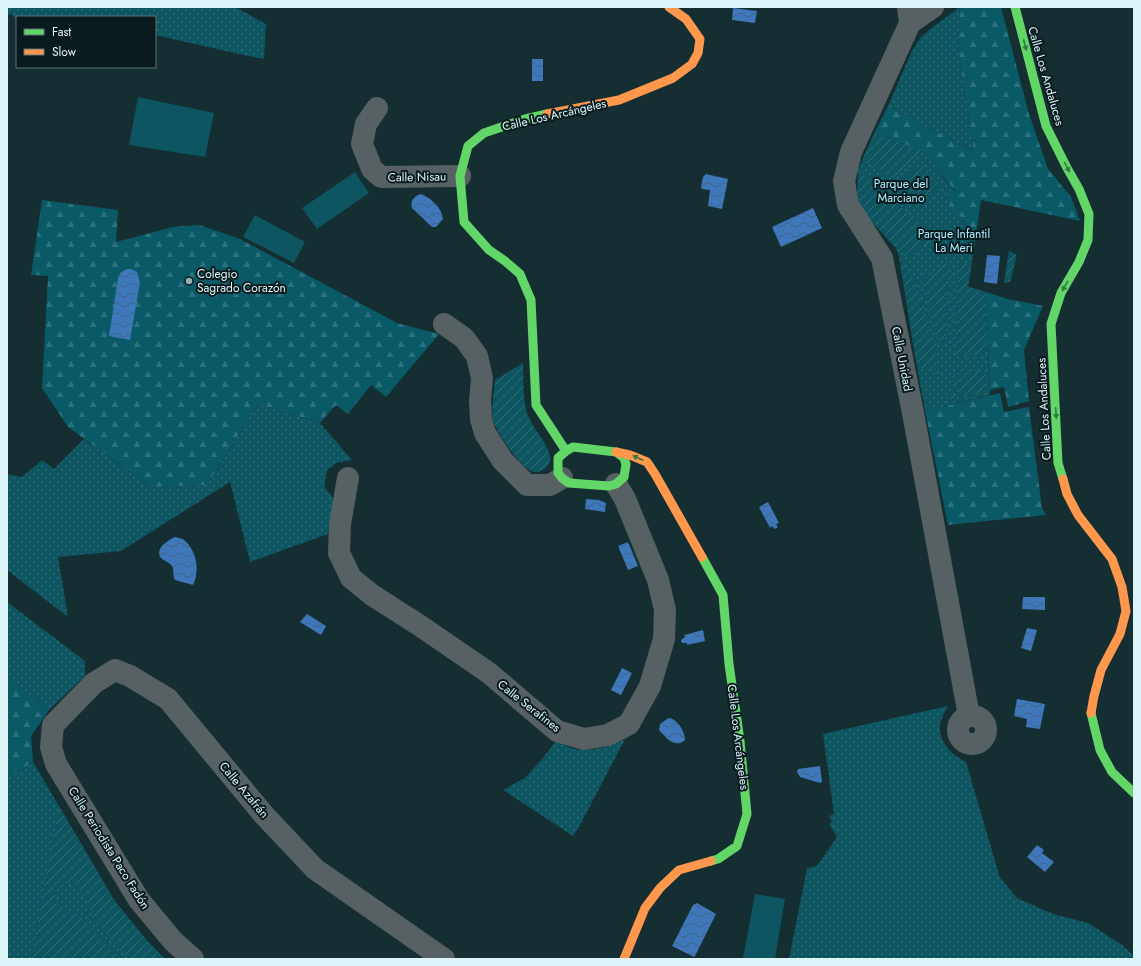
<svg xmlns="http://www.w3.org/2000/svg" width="1141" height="966" font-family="Jost,sans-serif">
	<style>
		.grass { fill: url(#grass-dots) }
		.forest { fill: url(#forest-firs); fill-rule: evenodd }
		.garden { fill: url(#garden-furrows) }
		.pitch { fill: #0d5561 }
		.water { fill: url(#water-waves) }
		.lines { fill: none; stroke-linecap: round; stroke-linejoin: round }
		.street { stroke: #576063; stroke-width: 22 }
		.fast { stroke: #63d668; stroke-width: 9 }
		.slow { stroke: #ff974d; stroke-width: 9 }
		.oneway { fill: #367844 }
		.poi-dot { fill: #97afb3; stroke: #091b1f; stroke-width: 1.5 }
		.labels { text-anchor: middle; stroke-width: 4; stroke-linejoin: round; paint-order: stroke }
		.street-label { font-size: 12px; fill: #ddf4f9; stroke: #091b1f }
		.park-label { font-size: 12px; fill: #b0ecfa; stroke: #091b1f }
		.poi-label { font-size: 12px; fill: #ddf4f9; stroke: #091b1f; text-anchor: start }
	</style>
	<defs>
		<pattern id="grass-dots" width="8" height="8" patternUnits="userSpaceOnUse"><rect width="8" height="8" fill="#0d5561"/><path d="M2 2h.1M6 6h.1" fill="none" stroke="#306e78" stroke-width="1.8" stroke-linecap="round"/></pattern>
		<pattern id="forest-firs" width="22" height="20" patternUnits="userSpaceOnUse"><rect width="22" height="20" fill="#095967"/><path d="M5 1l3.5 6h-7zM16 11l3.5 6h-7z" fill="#2c717e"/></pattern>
		<pattern id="garden-furrows" width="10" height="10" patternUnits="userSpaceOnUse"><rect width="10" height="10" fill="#0d5561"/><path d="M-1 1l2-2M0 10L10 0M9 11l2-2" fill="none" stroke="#306e78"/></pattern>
		<pattern id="water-waves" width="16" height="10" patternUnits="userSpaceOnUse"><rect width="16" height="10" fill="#3e78ba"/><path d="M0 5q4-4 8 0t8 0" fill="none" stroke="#406388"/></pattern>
	</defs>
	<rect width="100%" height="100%" fill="#142e32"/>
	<path class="grass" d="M7,7H235L266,24L264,59L244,55L155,35V17H17V19L11,14L7,15Z
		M960,7L958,48L974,152L888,106L911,53L920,38L929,30Z
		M875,132L924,152L955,192L946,200L976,235L968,287L986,292L990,395L925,411L914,350L899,257L896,248L863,212L858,170Z
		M258,404L320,423L352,460L336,463L327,470L325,482V488L331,495L334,501L330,519L328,534L250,562L230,482L121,551L58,557L68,617L7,570V474L22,477L42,460L54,469L84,439L151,487L207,485Z
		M7,602L85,661V676L49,710L21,688L7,672Z
		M948,706C946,711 942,716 941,721C936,740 950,754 966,762L1000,878L1017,898L1053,914L1088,923L1122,945L1134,956L1130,959H789L807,868L817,866L837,837L829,824L832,822L829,816L834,814L823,734Z
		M625,739L579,827L573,836L503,790L525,778L543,758L556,741C561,743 566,746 571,748C588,753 610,747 625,739Z
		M33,762L114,900L148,942L165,959H7V778Z"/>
	<path class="forest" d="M960,7H1001L1029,114L1048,169L1071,197L1080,221L981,200L976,235L946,200L955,191L924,152L875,132L888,106L974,152L958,48Z
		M42,200L118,210L116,242L173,227L199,225L240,239L397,323L439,334L386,397L371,385L348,414L336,405L320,423L258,404L207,485L151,487L68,427L42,388L48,276L31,275ZM127,269C135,270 139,274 140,282L121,272Z
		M986,292L1008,299L1043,306L1024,350L1029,401L1008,407L1004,387L990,390Z
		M1000,393L1004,412L1029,407L1042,508L1046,515L948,525L925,411Z
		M7,672L21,688L49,710L31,736L33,762L7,778Z"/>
	<path class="garden" d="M875,132L924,152L892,178L862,160Z
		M922,163L940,186L926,198L899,181Z
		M858,170L885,195L916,219L934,239L907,258L900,250L896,248L863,212L857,197Z
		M1009,251L1017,255L1010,282L1004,283Z
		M899,257L912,275L921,296L930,328L938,350L935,351L939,373L932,374L930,366L918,369Z
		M950,261L946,347L943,348L933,327L922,280Z
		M958,263H972L968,287L986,292L988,354L955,358Z
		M523,363C524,380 522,406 530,420C535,431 552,449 550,461C549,464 546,469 543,470C539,472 534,473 531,471C519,465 497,433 493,420C491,410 494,391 495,380Z
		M985,369L987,392L946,400L945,396L959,394L957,387L954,388L952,375Z
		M59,806L114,900L148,942L165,959H128L93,920L90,908L84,897L77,886L71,882H62L56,889L55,894L57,902L62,907L84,919L89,924L99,937L120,959H31Z"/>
	<path class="pitch" d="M138,97L214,113L205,157L129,145Z
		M355,172L369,193L317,229L302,208Z
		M255,215L305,242L294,263L243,237Z
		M755,894L785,899L775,959L743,958Z"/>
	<path class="water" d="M733,8L757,11L755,23L732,20Z
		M532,59H543V81H532Z
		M706,174L728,179L722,209L708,206L710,190L702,189L701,187L703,177Z
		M421,194C431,198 442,208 443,219L436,227H432L412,208C410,201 414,196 421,194Z
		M813,208L822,228L781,247L772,227Z
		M987,255L1000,256L997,284L984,282Z
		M127,269H131L137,272L140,282L130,340L109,336L118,278L121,272Z
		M586,499L599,500L606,503L605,512L585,509Z
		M768,502L779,523L776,524L778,527L775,529L772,526L770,528L759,507Z
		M175,537C178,538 182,538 184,540C197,551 200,571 193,585L175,580C172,575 175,569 171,565C169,562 164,561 161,558C154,549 168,540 175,537Z
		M628,542L638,566L628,570L618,546Z
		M1023,597H1045V610L1022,609Z
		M307,614L326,626L321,635L300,622Z
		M1027,628L1037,630L1031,651L1021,648Z
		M703,630L705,641L687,645V643H682L681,640L685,637L684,635Z
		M622,668L632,673L621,695L611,690Z
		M1017,699L1045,704L1040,729L1026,727L1027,719L1014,716Z
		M670,718C678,720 685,732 685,740C675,749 666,738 659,730L660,724L667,719Z
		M820,766L822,782L820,783L800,777L797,772L798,769Z
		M1037,845L1044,850L1042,853L1054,862L1045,872L1027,857Z
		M697,903L716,914L695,956L694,957L672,946L693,905Z"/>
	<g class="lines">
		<path class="street" d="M908,7L910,23L851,152L844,181L848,205L882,258L913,413L969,716
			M910,23L933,7
			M377,108L366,124L362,144L372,169L381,177L460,176
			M444,324L464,338L477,356L482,378L480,401L481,419L485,433L503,461L527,485H550L562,478
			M348,478L340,524L339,553L351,578L372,595L419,625L489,673L557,731L584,739L608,735L629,724L650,686L664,639L665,610L658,580L625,499L616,484
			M958 730a14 14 0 1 1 28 0a14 14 0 1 1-28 0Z
			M193,959L173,941L139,900L56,764L51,747L53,725L94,683L115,670L130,676L168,699L264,815L315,869L444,959"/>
		<path class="fast" d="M1015,7L1046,126L1067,168L1079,189L1089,214L1088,240L1079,262L1061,293L1051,324L1058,463L1063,479
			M547,114L525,119L484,133L468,146L460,176L464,222L489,250L505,261L520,274L531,300L536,405L566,451
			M573,447L616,452L624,458L626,464L624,477L616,484L609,486L569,483L562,478L558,473V458L566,451Z
			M702,557L723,595L729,664L740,741L747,814L737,846L718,859L711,861
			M1091,713L1100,750L1112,772L1134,793"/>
		<path class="slow" d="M547,114L619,100L673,78L692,64L698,53L700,39L686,19L669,7
			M616,452L630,455L647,462L655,474L702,557
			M1063,479L1067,494L1078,515L1112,559L1122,587L1126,611L1120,634L1101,670L1094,696L1091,713
			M624,959L645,908L660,888L679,870L711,861"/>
	</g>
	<defs><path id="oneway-solid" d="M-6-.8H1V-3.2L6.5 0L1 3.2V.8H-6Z"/></defs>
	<g class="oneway">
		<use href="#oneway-solid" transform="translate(1025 45) rotate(75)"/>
		<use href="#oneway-solid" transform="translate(1067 167) rotate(62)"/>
		<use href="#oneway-solid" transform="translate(1065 286) rotate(120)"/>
		<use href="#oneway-solid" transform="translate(1056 413) rotate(87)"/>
		<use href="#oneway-solid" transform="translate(638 458) rotate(-155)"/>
	</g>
	<circle class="poi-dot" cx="189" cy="281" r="4"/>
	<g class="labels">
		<g class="street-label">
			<text transform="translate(1046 76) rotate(74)" y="4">Calle Los Andaluces</text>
			<text transform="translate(554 115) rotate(-13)" y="4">Calle Los Arcángeles</text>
			<text transform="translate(417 177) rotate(-1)" y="4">Calle Nisau</text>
			<text transform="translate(902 359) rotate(79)" y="4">Calle Unidad</text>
			<text transform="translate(1044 409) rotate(-93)" y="4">Calle Los Andaluces</text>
			<text transform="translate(529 706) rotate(38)" y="4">Calle Serafines</text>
			<text transform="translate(738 737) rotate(83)" y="4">Calle Los Arcángeles</text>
			<text transform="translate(244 790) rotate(50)" y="4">Calle Azafrán</text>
			<text transform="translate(109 848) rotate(58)" y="4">Calle Periodista Paco Fadón</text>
		</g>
		<g class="park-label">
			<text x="901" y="188">Parque del<tspan x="901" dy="14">Marciano</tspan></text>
			<text x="954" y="238">Parque Infantil<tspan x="954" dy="14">La Meri</tspan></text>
		</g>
		<g class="poi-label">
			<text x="197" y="278">Colegio<tspan x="197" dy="14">Sagrado Corazón</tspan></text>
		</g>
	</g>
	<rect width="1141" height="966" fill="none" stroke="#ddf4f9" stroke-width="16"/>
	<rect x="16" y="16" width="140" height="52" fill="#091b1f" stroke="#5e7276"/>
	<rect x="24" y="29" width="20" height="6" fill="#63d668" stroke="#5e7276"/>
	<text x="52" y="36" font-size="12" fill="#ddf4f9">Fast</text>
	<rect x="24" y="49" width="20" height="6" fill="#ff974d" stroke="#5e7276"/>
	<text x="52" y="56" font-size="12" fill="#ddf4f9">Slow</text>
</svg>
